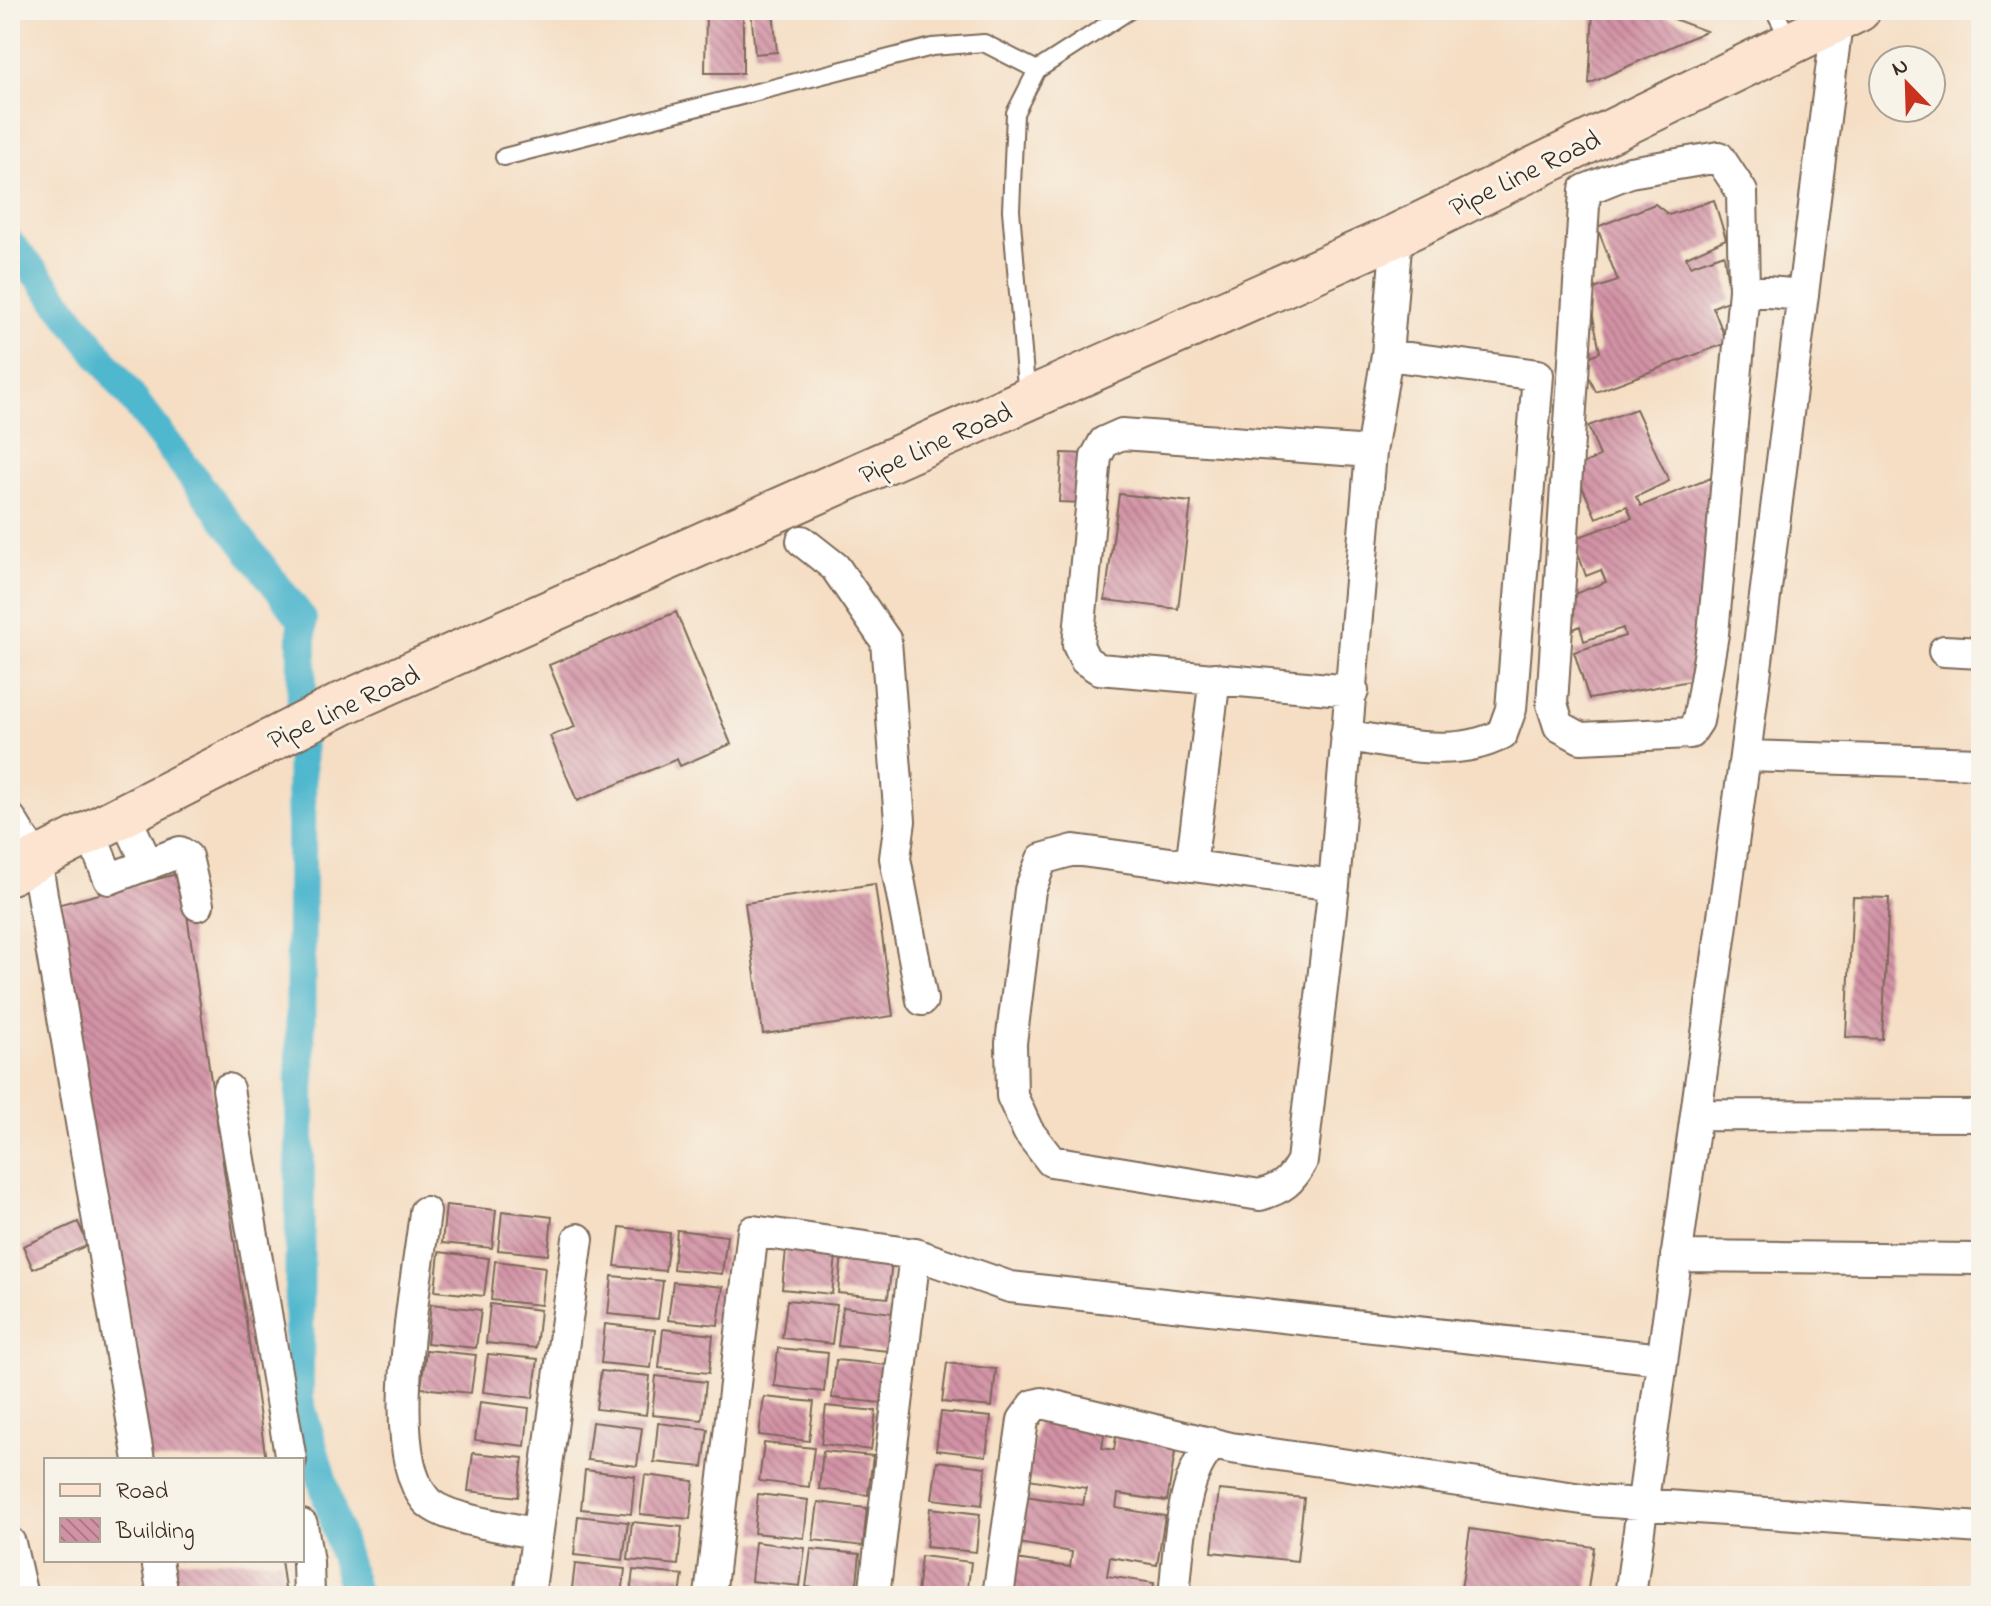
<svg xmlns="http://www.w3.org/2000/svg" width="1991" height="1606" font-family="'Indie Flower',sans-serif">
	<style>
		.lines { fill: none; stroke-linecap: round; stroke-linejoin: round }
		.canal { stroke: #50b7ce; stroke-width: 30 }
		.building { fill: url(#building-back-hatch) }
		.lane-casing { stroke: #7c6958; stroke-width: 20 }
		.street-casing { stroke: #7c6958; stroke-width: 34 }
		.secondary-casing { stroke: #7c6958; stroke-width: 46 }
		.lane { stroke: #fff; stroke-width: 16 }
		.street { stroke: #fff; stroke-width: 30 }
		.secondary { stroke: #fde4d1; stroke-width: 42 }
		.labels { text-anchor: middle; stroke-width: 6; stroke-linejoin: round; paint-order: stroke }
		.street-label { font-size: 28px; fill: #3b2a1e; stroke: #f7f3e8 }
	</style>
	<defs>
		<pattern id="building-back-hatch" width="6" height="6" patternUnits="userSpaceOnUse" patternTransform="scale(2)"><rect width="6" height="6" fill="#d292a5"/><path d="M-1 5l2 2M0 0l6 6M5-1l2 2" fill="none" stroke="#ac7786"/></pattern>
	</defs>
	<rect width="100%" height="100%" fill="#f7f3e8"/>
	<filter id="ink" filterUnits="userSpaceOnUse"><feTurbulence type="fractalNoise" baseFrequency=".0125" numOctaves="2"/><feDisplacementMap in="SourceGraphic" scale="16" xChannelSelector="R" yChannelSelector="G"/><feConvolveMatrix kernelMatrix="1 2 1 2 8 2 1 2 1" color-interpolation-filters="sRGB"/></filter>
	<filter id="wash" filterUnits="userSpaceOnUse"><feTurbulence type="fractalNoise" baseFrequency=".006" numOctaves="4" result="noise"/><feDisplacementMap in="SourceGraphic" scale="32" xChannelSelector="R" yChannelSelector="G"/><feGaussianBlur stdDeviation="1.8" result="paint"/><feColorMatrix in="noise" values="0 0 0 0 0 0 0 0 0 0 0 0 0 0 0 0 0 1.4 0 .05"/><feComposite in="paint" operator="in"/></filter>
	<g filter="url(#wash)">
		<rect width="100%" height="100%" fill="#f5dec4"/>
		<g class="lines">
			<path class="canal" d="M10,244L43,282L302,619L299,1400L356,1596"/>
		</g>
		<g id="blocks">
			<path class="building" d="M706,10H743V73H705Z
				M751,10H773L777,52L755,54Z
				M1593,10H1650L1706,31L1589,84Z
				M1714,200L1726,239L1686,257L1690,266L1724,254L1730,300L1713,307L1727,343L1596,392L1581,360L1600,352L1588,291L1618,281L1597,227L1655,204L1669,215Z
				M1636,409L1669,481L1636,497L1641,506L1711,478L1701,679L1589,699L1574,652L1625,636L1623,628L1584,641L1580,626L1572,630L1565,612L1574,608L1569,596L1606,582L1601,570L1586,576L1573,539L1632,518L1627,506L1596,518L1574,468L1600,456L1588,426Z
				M1062,453L1088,454L1086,503L1059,502Z
				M1119,494L1191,502L1178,609L1105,600Z
				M676,612L731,744L680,766L677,759L577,801L550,736L575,727L549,665Z
				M181,873L266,1460H145L49,907Z
				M875,884L893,1016L763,1034L745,903Z
				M1853,897L1889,898L1882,1039L1846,1037Z
				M446,1205L496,1210L492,1248L442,1243Z
				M502,1211L552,1217L548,1255L498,1250Z
				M78,1222L88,1245L33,1269L23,1246Z
				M620,1227L670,1233L665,1271L615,1266Z
				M677,1230L727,1236L722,1274L673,1269Z
				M786,1250L836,1256L832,1294L782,1289Z
				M439,1252L489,1258L484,1296L435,1291Z
				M842,1254L892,1260L888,1298L838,1293Z
				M495,1261L545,1267L541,1305L491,1300Z
				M612,1276L663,1281L658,1319L608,1314Z
				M673,1282L723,1287L718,1325L668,1320Z
				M787,1300L837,1305L832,1344L782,1338Z
				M431,1304L481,1310L476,1348L427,1343Z
				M490,1304L540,1310L536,1348L486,1343Z
				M843,1307L893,1313L888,1351L838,1346Z
				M605,1324L655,1330L651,1368L601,1363Z
				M663,1329L713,1335L709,1373L659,1368Z
				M778,1348L828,1353L824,1392L774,1386Z
				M426,1350L476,1355L471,1393L421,1388Z
				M488,1354L538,1359L533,1398L483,1392Z
				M836,1360L887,1365L882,1403L832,1398Z
				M947,1363L996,1369L992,1407L942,1402Z
				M601,1371L650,1376L646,1415L596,1409Z
				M656,1376L706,1382L702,1420L652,1415Z
				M764,1397L814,1402L809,1441L759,1435Z
				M480,1402L529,1408L525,1446L475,1440Z
				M826,1406L876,1411L871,1450L821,1444Z
				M941,1412L991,1417L986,1456L936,1450Z
				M1038,1418L1105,1429L1102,1448L1114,1450L1117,1431L1177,1440L1167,1501L1118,1494L1116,1508L1165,1516L1157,1565L1110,1557L1107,1576L1154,1583L1152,1596H1009L1015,1559L1070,1567L1072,1552L1018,1543L1025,1496L1083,1505L1086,1488L1028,1479Z
				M592,1422L642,1428L637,1466L587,1460Z
				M658,1423L708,1429L703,1467L654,1462Z
				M764,1443L814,1448L809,1487L759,1481Z
				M823,1451L873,1456L868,1495L819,1489Z
				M473,1453L523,1458L518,1497L468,1491Z
				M937,1461L986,1467L982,1505L932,1499Z
				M585,1470L635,1476L631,1514L581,1509Z
				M645,1475L694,1481L690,1519L640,1514Z
				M1219,1490L1304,1498L1297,1561L1212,1552Z
				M758,1494L808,1500L804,1538L754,1533Z
				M818,1502L867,1508L863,1546L813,1540Z
				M930,1508L980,1514L976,1552L926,1547Z
				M578,1516L628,1522L623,1560L574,1555Z
				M632,1522L682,1527L678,1565L628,1560Z
				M1470,1529L1594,1547L1587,1596H1460Z
				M755,1542L805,1548L800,1586L751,1581Z
				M811,1549L860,1554L856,1592L806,1587Z
				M921,1556L971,1562L967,1596L917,1595Z
				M163,1560H281L286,1596H169Z
				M575,1564L625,1569L622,1596H571Z
				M633,1570L683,1575L680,1596H630Z
				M744,1589L789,1594V1596H744Z"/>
		</g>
	</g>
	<g filter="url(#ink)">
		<use href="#blocks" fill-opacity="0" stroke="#7c6958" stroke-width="2"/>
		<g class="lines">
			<defs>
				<path id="lane" d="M1774,10L1792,44
					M504,157L932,47L984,43L1037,70
					M1027,399L1011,210L1015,113L1037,70L1130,10"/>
				<path id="street" d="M1719,157L1742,192L1744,290L1713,634L1698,721L1690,733L1581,738L1559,726L1552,704L1585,190L1630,172Z
					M1744,290L1803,295
					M802,541L835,567L886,641L900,821L895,858L922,1000
					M1944,651L1981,653
					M1353,691L1099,669L1085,660L1078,645L1096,457L1104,442L1122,434L1371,452
					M1346,735C1395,744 1457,759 1502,734L1511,709L1538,375L1387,355
					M1745,756L1981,763
					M124,813L148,865
					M10,818L36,860L139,1460
					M90,832L109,879L180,852L187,857L198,905
					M1191,866L1215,678
					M1334,885L1074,850L1042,859L1030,890L1011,1043L1012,1096L1028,1131L1051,1161L1260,1195C1283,1188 1291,1182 1302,1161L1334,885L1371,452L1387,355L1397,235
					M228,1089L291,1460
					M1696,1115L1981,1116
					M425,1212C418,1277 382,1450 426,1500C443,1520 510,1527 537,1534
					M1676,1256L1981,1259
					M302,1525L308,1562L309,1596
					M10,1543L22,1596
					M157,1560L163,1596
					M529,1596L578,1239
					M710,1596L753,1231L915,1254L1010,1287L1662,1359
					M874,1596L915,1254
					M998,1596L1023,1420L1034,1405L1042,1403L1231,1448L1596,1501L1981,1528
					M1174,1596C1179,1553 1180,1472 1214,1444
					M1630,1596L1745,756L1837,23"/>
				<path id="secondary" d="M10,873L344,703L1397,235L1859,10"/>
			</defs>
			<use href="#lane" class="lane-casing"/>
			<use href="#street" class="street-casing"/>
			<use href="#secondary" class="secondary-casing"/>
			<use href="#lane" class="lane"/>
			<use href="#street" class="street"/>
			<use href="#secondary" class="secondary"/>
		</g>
	</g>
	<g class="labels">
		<g class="street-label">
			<text transform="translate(1524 172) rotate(-26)" y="10">Pipe Line Road</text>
			<text transform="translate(935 442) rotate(-24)" y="10">Pipe Line Road</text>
			<text transform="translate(343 706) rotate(-25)" y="10">Pipe Line Road</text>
		</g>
	</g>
	<rect width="1991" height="1606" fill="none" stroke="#f7f3e8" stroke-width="40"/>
	<rect x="44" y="1458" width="260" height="104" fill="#f7f3e8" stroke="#aca397" stroke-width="2"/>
	<rect x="60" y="1484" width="40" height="12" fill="#fde4d1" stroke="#aca397" stroke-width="2"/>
	<text x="116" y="1498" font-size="24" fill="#3b2a1e">Road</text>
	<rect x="60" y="1518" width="40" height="24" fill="url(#building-back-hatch)" stroke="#aca397" stroke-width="2"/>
	<text x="116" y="1538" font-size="24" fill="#3b2a1e">Building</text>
	<g transform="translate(1907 84) rotate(337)"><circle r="38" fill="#f7f3e8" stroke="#aca397" stroke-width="2"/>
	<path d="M0-6L14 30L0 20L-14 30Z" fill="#c8321e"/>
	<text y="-12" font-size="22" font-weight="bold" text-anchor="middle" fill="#3b2a1e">N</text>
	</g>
</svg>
